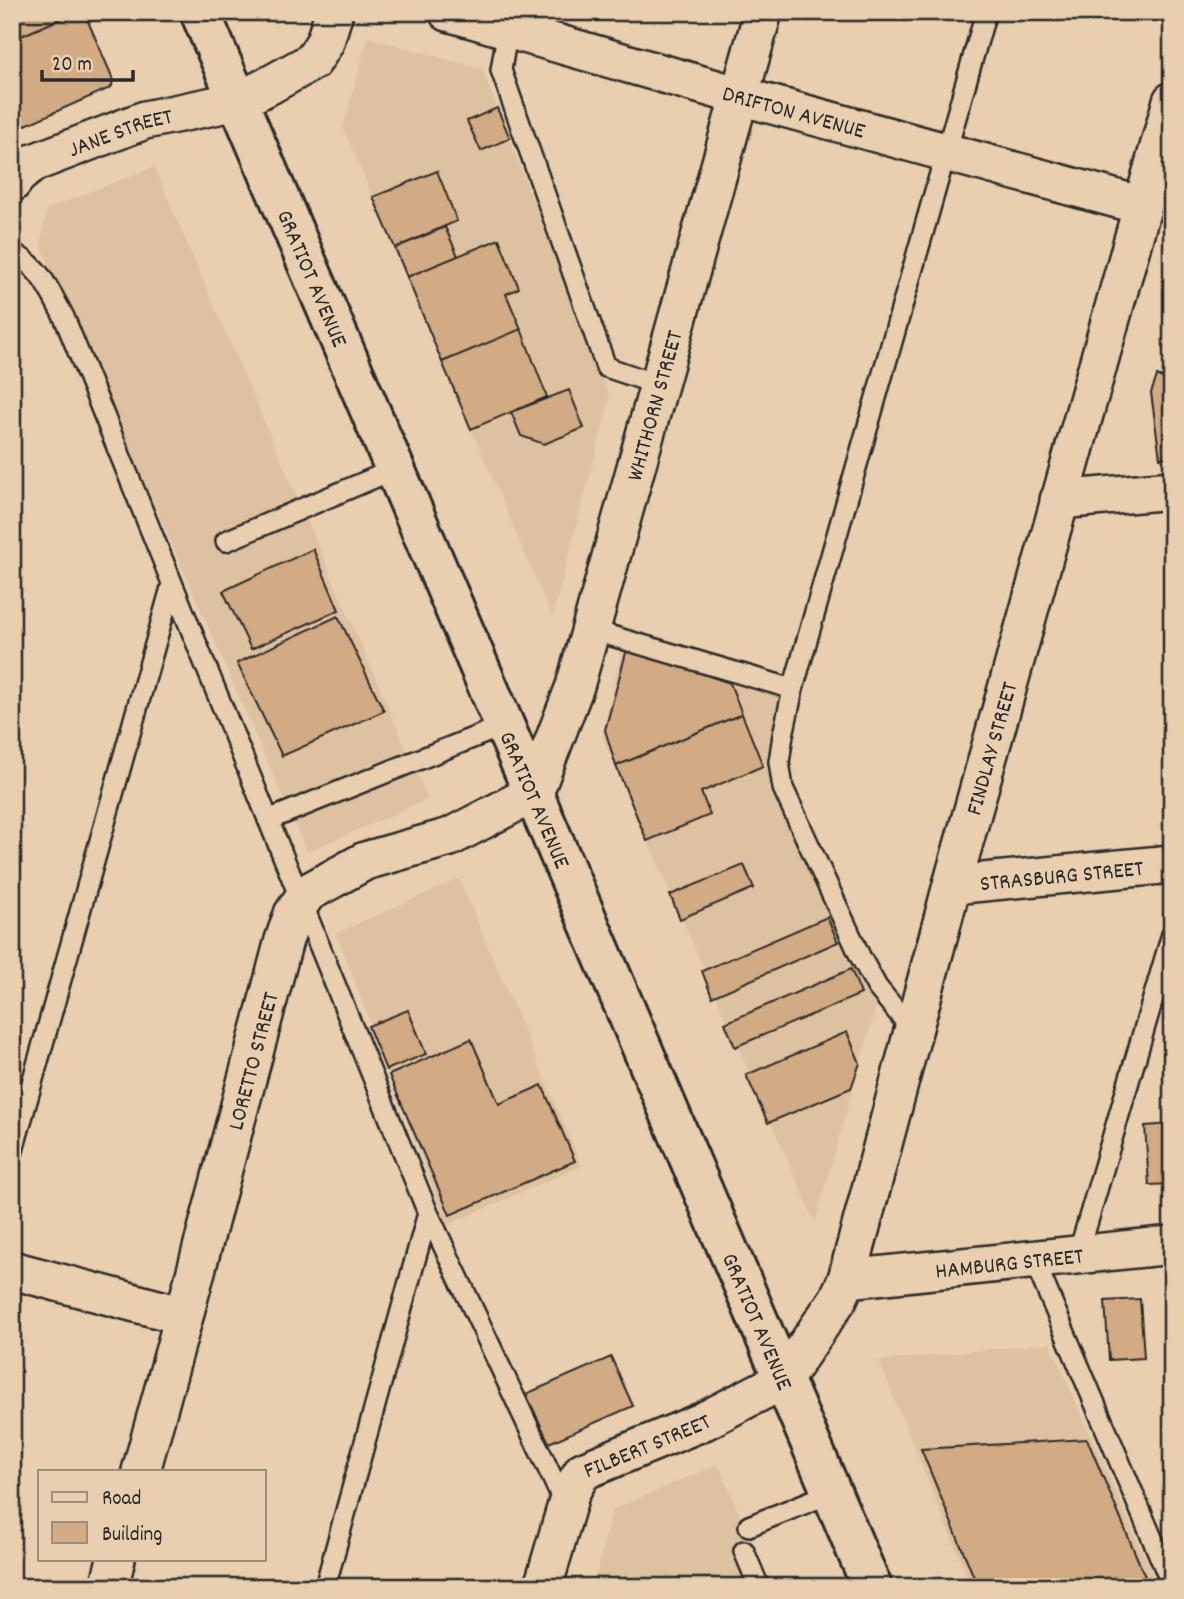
<svg xmlns="http://www.w3.org/2000/svg" width="1184" height="1599" font-family="Dekko,sans-serif">
	<style>
		.built { fill: #dec1a0 }
		.building { fill: #d2aa83; stroke: #2b2b2b; stroke-width: 2 }
		.lines { fill: none; stroke-linecap: round; stroke-linejoin: round }
		.service-casing { stroke: #2b2b2b; stroke-width: 24 }
		.minor-casing { stroke: #2b2b2b; stroke-width: 42 }
		.primary-casing { stroke: #2b2b2b; stroke-width: 44 }
		.service { stroke: #e9cfb0; stroke-width: 19 }
		.minor { stroke: #e9cfb0; stroke-width: 37 }
		.primary { stroke: #e9cfb0; stroke-width: 38 }
		.labels { text-anchor: middle; stroke-width: 5; stroke-linejoin: round; paint-order: stroke }
		.street-label { font-size: 23px; fill: #2b2b2b; stroke: #e9cfb0 }
	</style>
	<rect width="100%" height="100%" fill="#e9cfb0"/>
	<filter id="ink" filterUnits="userSpaceOnUse"><feTurbulence type="fractalNoise" baseFrequency=".0143" numOctaves="2"/><feDisplacementMap in="SourceGraphic" scale="14" xChannelSelector="R" yChannelSelector="G"/><feConvolveMatrix kernelMatrix="1 2 1 2 8 2 1 2 1" color-interpolation-filters="sRGB"/></filter>
	<g filter="url(#ink)">
		<path class="built" d="M368,37L482,69L610,399L552,618L343,128Z
			M154,167L428,799L307,852L41,246L46,209Z
			M622,648L778,697L769,757L878,1001L815,1222L602,737Z
			M459,879L582,1166L447,1225L336,933Z
			M1050,1343L1157,1584L1133,1587H971L879,1361Z
			M718,1464L771,1587H593L612,1510Z"/>
		<path class="building" d="M12,12H76L12,40Z
			M76,12H84L113,79L112,86L110,88L12,131V40Z
			M497,108L510,138L481,151L467,121Z
			M437,171L457,221L395,248L373,197Z
			M445,227L458,256L407,277L395,248Z
			M499,239L519,288L506,294L521,329L442,362L407,277Z
			M521,329L547,397L471,429L442,362Z
			M1172,349V457L1160,458L1151,393L1157,376L1163,378Z
			M569,390L584,428L544,444L521,436L511,412Z
			M313,549L339,610L251,649L223,591Z
			M338,616L384,711L282,756L237,663Z
			M627,649L730,683L742,714L616,766L605,730Z
			M742,714L763,766L701,792L710,815L647,841L616,766Z
			M744,865L754,888L680,919L670,895Z
			M827,917L838,942L712,997L702,971Z
			M851,969L861,994L735,1047L725,1023Z
			M408,1010L426,1054L386,1070L368,1026Z
			M847,1032L860,1063L851,1088L768,1123L746,1075Z
			M471,1039L499,1104L542,1085L575,1161L450,1215L389,1075Z
			M1172,1124V1184L1149,1185L1145,1126Z
			M1163,1292H1172V1351L1168,1352Z
			M1140,1299L1144,1358L1109,1360L1105,1301Z
			M611,1357L633,1406L549,1443L526,1394Z
			M1087,1439L1149,1586L978,1587L921,1449Z"/>
		<g class="lines">
			<defs>
				<path id="service" d="M508,28L501,70L606,367L659,385
					M538,38L545,12
					M12,253C40,265 50,292 64,317L428,1213L325,1587
					M226,541L395,469
					M591,630L793,689
					M268,820L505,725
					M913,1031L877,987L860,956L783,788L779,762L783,735L793,689L986,12
					M12,1154L172,584
					M428,1213L566,1507
					M1078,1255L1172,934
					M1034,1260L1172,1585
					M749,1526L831,1493
					M744,1551L759,1587"/>
				<g id="minor">
					<path id="s1" d="M448,12L740,96L1143,206"/>
					<path id="s2" d="M12,183L18,175L33,163L145,120L238,101L268,86L313,61L325,42L334,12"/>
					<path d="M1059,500L1172,490"/>
					<path id="s3" d="M952,885L1172,864"/>
					<path d="M12,1270L184,1316"/>
					<path id="s4" d="M847,1279L1172,1245"/>
					<path id="s5" d="M141,1471L184,1316L284,940L293,914L307,893L365,861L450,837L534,793L575,686L763,12"/>
					<path d="M109,1587L116,1559"/>
					<path id="s6" d="M543,1587L571,1491L583,1471L704,1421L783,1380L838,1299L847,1279L952,885L1172,101"/>
				</g>
				<g id="primary">
					<path id="s7" d="M200,12L872,1587"/>
				</g>
			</defs>
			<use href="#service" class="service-casing"/>
			<use href="#minor" class="minor-casing"/>
			<use href="#primary" class="primary-casing"/>
			<use href="#service" class="service"/>
			<use href="#minor" class="minor"/>
			<use href="#primary" class="primary"/>
		</g>
	</g>
	<g class="labels">
		<g class="street-label">
			<text dy="8" stroke="none"><textPath href="#s1" startOffset="360">DRIFTON AVENUE</textPath></text>
			<text dy="8" stroke="none"><textPath href="#s2" startOffset="122">JANE STREET</textPath></text>
			<text dy="8" stroke="none"><textPath href="#s7" startOffset="289">GRATIOT AVENUE</textPath></text>
			<text dy="8" stroke="none"><textPath href="#s5" startOffset="1258">WHITHORN STREET</textPath></text>
			<text dy="8" stroke="none"><textPath href="#s6" startOffset="1013">FINDLAY STREET</textPath></text>
			<text dy="8" stroke="none"><textPath href="#s7" startOffset="856">GRATIOT AVENUE</textPath></text>
			<text dy="8" stroke="none"><textPath href="#s3" startOffset="110">STRASBURG STREET</textPath></text>
			<text dy="8" stroke="none"><textPath href="#s5" startOffset="425">LORETTO STREET</textPath></text>
			<text dy="8" stroke="none"><textPath href="#s4" startOffset="163">HAMBURG STREET</textPath></text>
			<text dy="8" stroke="none"><textPath href="#s7" startOffset="1423">GRATIOT AVENUE</textPath></text>
			<text dy="8" stroke="none"><textPath href="#s6" startOffset="192">FILBERT STREET</textPath></text>
		</g>
	</g>
	<rect width="1184" height="1599" fill="none" stroke="#e9cfb0" stroke-width="42"/>
	<rect x="21" y="21" width="1142" height="1557" fill="none" stroke="#2b2b2b" stroke-width="2.5" filter="url(#ink)"/>
	<rect x="38" y="1470" width="228" height="91" fill="#e9cfb0" stroke="#9d8d7b" stroke-width="2"/>
	<rect x="52" y="1492" width="35" height="10" fill="#e9cfb0" stroke="#9d8d7b" stroke-width="2"/>
	<text x="102" y="1504" font-size="21" fill="#2b2b2b">Road</text>
	<rect x="52" y="1522" width="35" height="21" fill="#d2aa83" stroke="#9d8d7b" stroke-width="2"/>
	<text x="102" y="1540" font-size="21" fill="#2b2b2b">Building</text>
	<path d="M42 70v10h91v-10" fill="none" stroke="#2b2b2b" stroke-width="3.5"/>
	<text x="52" y="70" font-size="21" fill="#2b2b2b" stroke="#e9cfb0" stroke-width="5" paint-order="stroke">20 m</text>
</svg>
